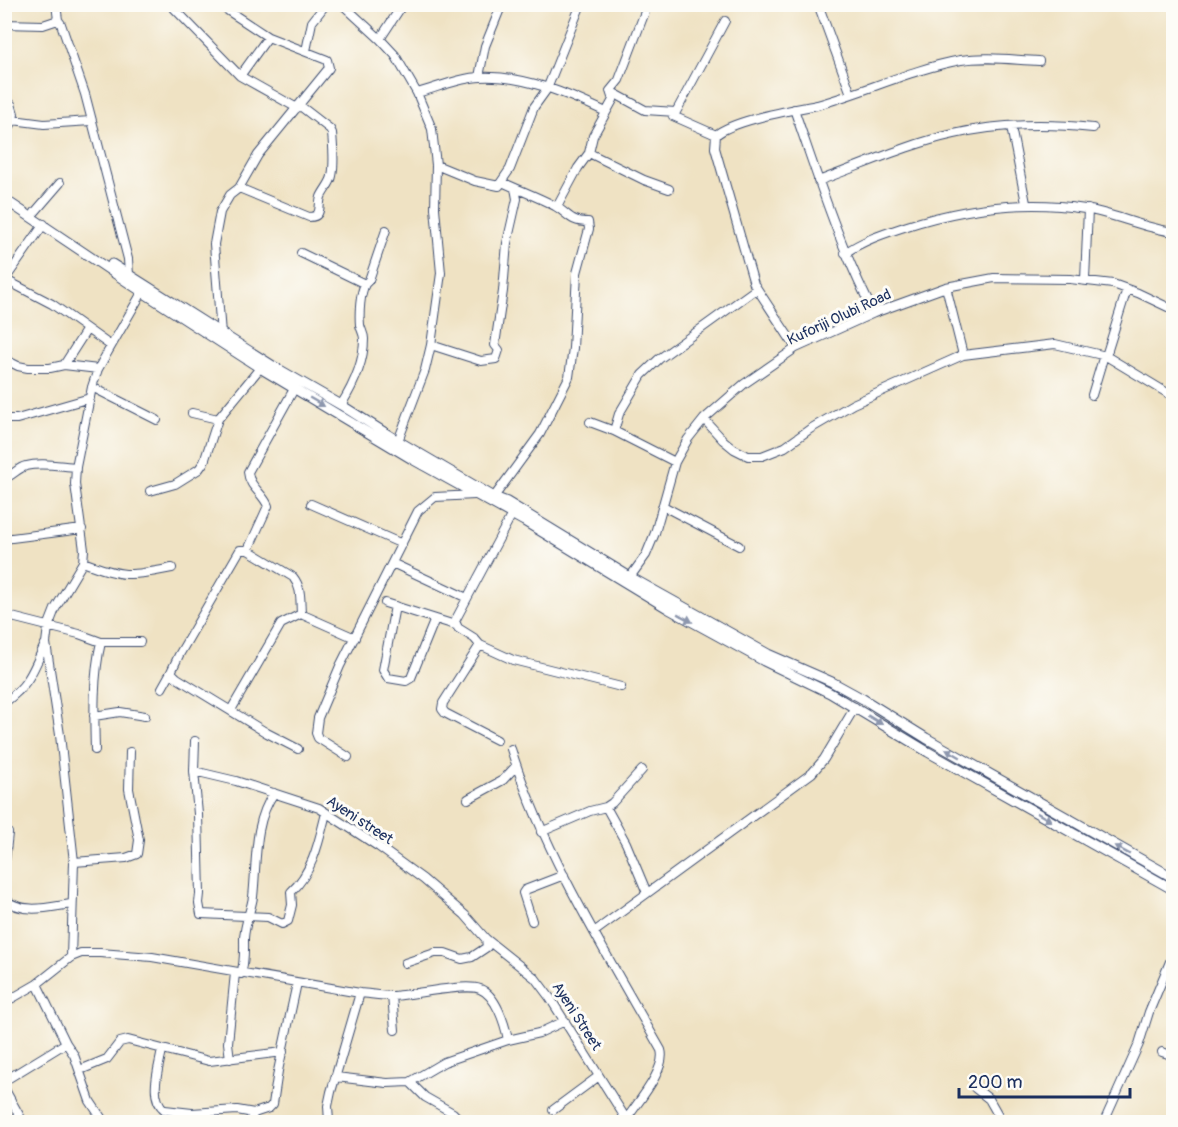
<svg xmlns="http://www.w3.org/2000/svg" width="1178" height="1127" font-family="Pangolin,sans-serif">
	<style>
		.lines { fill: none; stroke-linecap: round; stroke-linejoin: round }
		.minor-casing { stroke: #3b4a6d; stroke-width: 10 }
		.major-casing { stroke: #3b4a6d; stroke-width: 11 }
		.minor { stroke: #fff; stroke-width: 8 }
		.major { stroke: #fff; stroke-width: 9 }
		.oneway { fill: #8d97ae }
		.labels { text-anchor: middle; stroke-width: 6; stroke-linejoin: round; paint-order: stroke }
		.street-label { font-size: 15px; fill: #1b2f5e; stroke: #fdfcf7 }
	</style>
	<rect width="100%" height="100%" fill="#fdfcf7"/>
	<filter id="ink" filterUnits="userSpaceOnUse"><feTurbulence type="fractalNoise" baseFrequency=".0167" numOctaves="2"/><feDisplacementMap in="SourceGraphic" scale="12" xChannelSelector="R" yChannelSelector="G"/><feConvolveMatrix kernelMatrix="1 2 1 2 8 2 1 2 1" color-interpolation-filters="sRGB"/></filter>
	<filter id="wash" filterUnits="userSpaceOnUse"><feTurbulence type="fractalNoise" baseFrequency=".008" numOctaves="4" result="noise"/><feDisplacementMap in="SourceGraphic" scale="24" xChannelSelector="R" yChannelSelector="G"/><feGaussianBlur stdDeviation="1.35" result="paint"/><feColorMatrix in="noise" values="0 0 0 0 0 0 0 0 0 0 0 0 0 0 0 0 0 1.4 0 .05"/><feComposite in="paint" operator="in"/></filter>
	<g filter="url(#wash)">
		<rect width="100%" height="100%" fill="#efe2c3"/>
	</g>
	<g filter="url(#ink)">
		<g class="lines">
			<defs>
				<path id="minor" d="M56,4L58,20L61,24L85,94L128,259L129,275
					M170,4L240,76
					M218,4L268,37L327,60L329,68L258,155L239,188L230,195L220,212L214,244L221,334
					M342,4L380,39L395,55L417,93L432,129L436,165L435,208L441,273L431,345L425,370L398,441
					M818,4L851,94
					M4,24L43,25L58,20
					M268,37L240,76L297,108
					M380,39L403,4
					M306,51L312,22L326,4
					M479,77L485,46L502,4
					M610,91L645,110L676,112L673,116L716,135
					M417,93C436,88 462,77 481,77C524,75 568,94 606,112
					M4,100L11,104L14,114L13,120L4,140
					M794,109C818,178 840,248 874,313
					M676,112L725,21
					M13,120L44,124L91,121
					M1011,127L1026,203
					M589,153L644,180L669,189
					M436,165L475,181L499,186L502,182C519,190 538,197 555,206C569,214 570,222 588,222L589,229L577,273L573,348L569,377L540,434L494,497
					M818,181C863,165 908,144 954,134C998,124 1048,123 1093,128
					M499,185L510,169L534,107L547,89L581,4
					M239,188L309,217C323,217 318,206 321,197C324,190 331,183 332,176C335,163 333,146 332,133L330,129L299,105
					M557,207L578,168L589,153L593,136L613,100L610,91L619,80L648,4
					M35,212L60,183
					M301,253L365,284C360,294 359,313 360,325C361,330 364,334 364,339C364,361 353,386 341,405
					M845,253C864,240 883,234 904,227C963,208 1023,199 1085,209C1115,214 1143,228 1174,232
					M4,279L52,304L111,346
					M1085,280L1088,209
					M4,281L44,224
					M365,284L369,280L386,230
					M946,287L963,355
					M431,345L481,361L496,359L499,350L495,345L503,291L507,243L517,199L515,188
					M796,348L754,284L715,148L716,135C733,120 793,110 817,105C865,92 912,69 961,60C987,56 1013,60 1039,61
					M1106,356L1127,289
					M4,359L18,366L28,368H50L64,365L98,369
					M64,365L87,329
					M92,387L157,420
					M1092,395L1104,355
					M192,413L218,419
					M4,419H17L90,398
					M704,419L723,440L734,449L748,456H762L785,447L810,429L853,404L963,355L1055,344L1106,356L1174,397
					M590,422L614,431L675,462
					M614,431L619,414L642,375L659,359L756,289
					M4,478C13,476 17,468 26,466C41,462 60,466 76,467
					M150,491L175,484L199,469L204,462L218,419L260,368
					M311,504L402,544
					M663,506L739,546
					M4,539L82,529
					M248,550L268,506C263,493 249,487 248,472L294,389
					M83,562C124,578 130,576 172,568
					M392,563L467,598
					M630,577L646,555L655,533L675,462L688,439L704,419L744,384L796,348L874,313L946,287L994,278L1070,279L1113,284L1138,293L1174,310
					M385,603L455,625
					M395,606L383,670L388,678L406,681L411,678L435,619
					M4,615L79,634L101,642C93,676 94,715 95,750
					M101,642H140
					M480,645L513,660L621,687
					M162,688L171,672
					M4,703C29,685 33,671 45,644
					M231,710L281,624L301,614L355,638
					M94,716L120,712L145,716
					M497,740L445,713L442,709L443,703L480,645L474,638L458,628L455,621L512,514
					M195,741L194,771L198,814L200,894L199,903L201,914L268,917L282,924L288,921L292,905L291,892C313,872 319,841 326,813
					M298,749L267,733L177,678L171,672L179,655L240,550H248L293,577C302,588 300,600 301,614
					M511,749C545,856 606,953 661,1050C667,1069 637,1103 626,1120
					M348,757L318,738L316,733L318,718L340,666L418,511L435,497L475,495
					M194,771L236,781L319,808L379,847L423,879L465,915L486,939L535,978L550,998L628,1122
					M468,799L503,780L516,766
					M606,807L626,843L647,893
					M541,832L590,811L606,807L612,803L642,770
					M74,862L126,858L137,854L139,840L129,789L130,752
					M4,870L8,833
					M4,899C24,915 49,907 71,904
					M532,921L523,893L525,890L564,875
					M594,932L812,773L824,759L855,707
					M71,957L74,862L60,735L46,643L48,627L55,609L83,562L84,550L75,484L76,467L92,387L98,369L144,289
					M405,963L435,953H445L462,959L472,957L487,947L486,939
					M241,974C245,961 244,951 244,938C245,923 251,910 253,897C257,862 253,823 274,793
					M37,984L66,1043L74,1055L90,1101L104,1122
					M392,996L395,1030
					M4,1003L37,984L71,957L81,953H100L152,957L360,993C371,994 382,996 392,996C412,995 465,983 480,989C496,995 505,1024 508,1040L444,1062L410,1082
					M508,1040L539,1033L565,1021
					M162,1050C159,1068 148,1098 165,1110L192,1113L237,1110L254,1113L269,1108L273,1104L278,1071L297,983
					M1162,1052L1174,1056
					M230,1059L228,1043L235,973
					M80,1070L107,1059L120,1042L128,1040L209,1061L283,1052
					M336,1077L387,1083L410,1082L425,1097L453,1113L462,1122
					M4,1081L66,1043
					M4,1088L23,1122
					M975,1088L989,1099L1002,1122
					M553,1110L599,1076
					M249,1122L254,1113
					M329,1122L328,1106L331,1092L360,993
					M1104,1122L1139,1044L1149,1012L1174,952
					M1170,1122L1174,1115"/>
				<path id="major" d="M4,199L135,287L260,368L412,459L524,521L669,609L764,661L830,693L928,752L1174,890
					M112,264L273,366L341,405L398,441L494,497L507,502L630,577L768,654L832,682L863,699L926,738L1174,878"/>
			</defs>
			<use href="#minor" class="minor-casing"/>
			<use href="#major" class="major-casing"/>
			<use href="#minor" class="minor"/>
			<use href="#major" class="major"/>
		</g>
		<defs><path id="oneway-solid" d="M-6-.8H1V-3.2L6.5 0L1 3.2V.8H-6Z" transform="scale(1.5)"/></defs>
		<g class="oneway">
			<use href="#oneway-solid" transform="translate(317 402) rotate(30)"/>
			<use href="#oneway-solid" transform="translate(685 618) rotate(29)"/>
			<use href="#oneway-solid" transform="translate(875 720) rotate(31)"/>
			<use href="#oneway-solid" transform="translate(953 753) rotate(-150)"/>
			<use href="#oneway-solid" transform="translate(1044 817) rotate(30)"/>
			<use href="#oneway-solid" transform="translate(1122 850) rotate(-151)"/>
		</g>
	</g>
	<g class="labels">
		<g class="street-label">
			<text transform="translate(839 317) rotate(-25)" y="5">Kuforiji Olubi Road</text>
			<text transform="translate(360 820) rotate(33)" y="5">Ayeni street</text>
			<text transform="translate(577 1016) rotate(57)" y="5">Ayeni Street</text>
		</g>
	</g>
	<rect width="1178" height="1127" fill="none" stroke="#fdfcf7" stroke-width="24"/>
	<path d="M959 1088v9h171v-9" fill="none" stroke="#1b2f5e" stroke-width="3"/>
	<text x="968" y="1088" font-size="18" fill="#1b2f5e" stroke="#fdfcf7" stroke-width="4.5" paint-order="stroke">200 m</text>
</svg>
